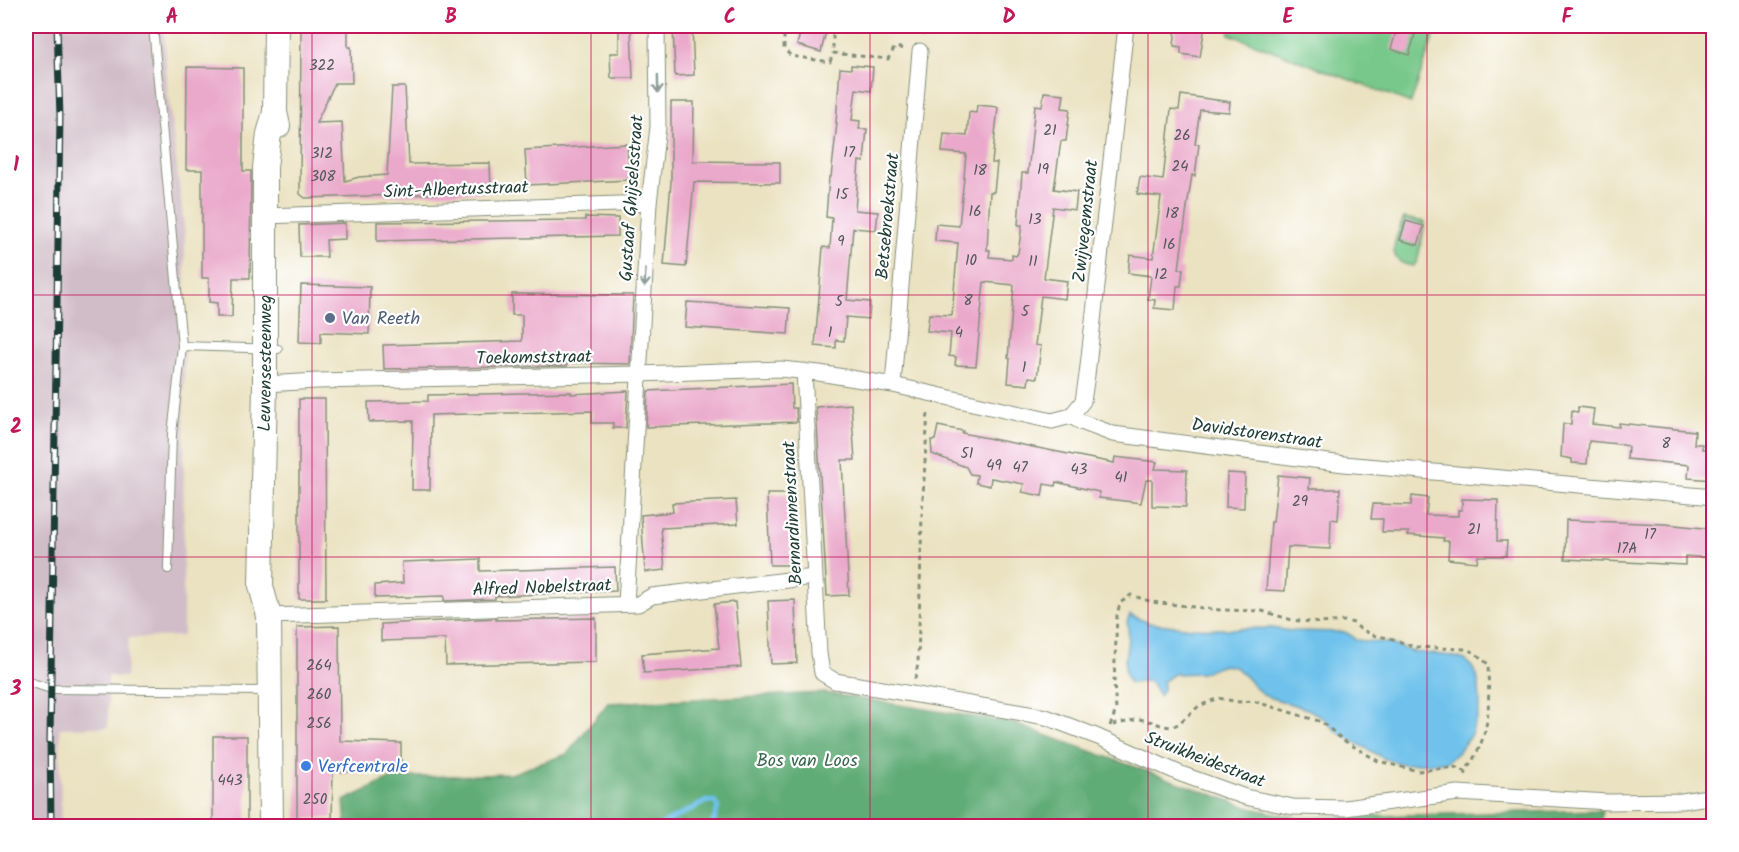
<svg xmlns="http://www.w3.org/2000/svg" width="1739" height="852" font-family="Kalam,sans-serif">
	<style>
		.industrial { fill: #d1bdc8 }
		.green { fill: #77c88a; stroke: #4b825f; stroke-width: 1.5 }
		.forest { fill: #61ac76; stroke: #407455; stroke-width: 1.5 }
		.water { fill: #70c2ec; stroke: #488090; stroke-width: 1.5 }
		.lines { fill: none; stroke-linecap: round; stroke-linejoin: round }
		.stream { stroke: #70c2ec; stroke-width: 5 }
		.building { fill: #eaa8cb }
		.service-casing { stroke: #85907a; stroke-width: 10 }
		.minor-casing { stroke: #85907a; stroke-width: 17 }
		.primary-casing { stroke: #85907a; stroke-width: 26 }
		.path { stroke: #85907a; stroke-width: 3; stroke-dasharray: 4.5 4.5; stroke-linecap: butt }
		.service { stroke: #fff; stroke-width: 8 }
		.minor { stroke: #fff; stroke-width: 15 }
		.primary { stroke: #fff; stroke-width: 24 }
		.rail-casing { stroke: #1f3d34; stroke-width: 7 }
		.rail { stroke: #fff; stroke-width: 4.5; stroke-dasharray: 14; stroke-linecap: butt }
		.oneway { stroke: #8f9e9a }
		.grid { fill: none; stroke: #c2185b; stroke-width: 1.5; stroke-opacity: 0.55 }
		.service-dot { fill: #5c6f8a; stroke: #fff; stroke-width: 2 }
		.shop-dot { fill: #3f7fe0; stroke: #fff; stroke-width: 2 }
		.labels { text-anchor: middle; stroke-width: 4.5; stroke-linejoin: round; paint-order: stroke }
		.number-label { font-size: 15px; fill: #52585a }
		.street-label { font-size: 18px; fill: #1f3d34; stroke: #fff }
		.service-label { font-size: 18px; fill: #4e5e75; stroke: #fff; text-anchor: start }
		.park-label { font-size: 18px; fill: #39674e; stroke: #fff }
		.shop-label { font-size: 18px; fill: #366cbe; stroke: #fff; text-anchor: start }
		.neatline { fill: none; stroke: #c2185b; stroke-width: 2 }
		.grid-label { font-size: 20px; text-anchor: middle; font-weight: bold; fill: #c2185b }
	</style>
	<rect width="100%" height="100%" fill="#fff"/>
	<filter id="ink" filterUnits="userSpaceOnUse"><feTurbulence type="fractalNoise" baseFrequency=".0167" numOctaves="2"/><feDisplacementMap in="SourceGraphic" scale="12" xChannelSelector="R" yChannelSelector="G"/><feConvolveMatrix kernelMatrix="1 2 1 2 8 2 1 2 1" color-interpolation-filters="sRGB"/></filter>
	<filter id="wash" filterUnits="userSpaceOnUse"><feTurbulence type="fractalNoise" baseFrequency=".008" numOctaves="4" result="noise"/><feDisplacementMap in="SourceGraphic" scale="24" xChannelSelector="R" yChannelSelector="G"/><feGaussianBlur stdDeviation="1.35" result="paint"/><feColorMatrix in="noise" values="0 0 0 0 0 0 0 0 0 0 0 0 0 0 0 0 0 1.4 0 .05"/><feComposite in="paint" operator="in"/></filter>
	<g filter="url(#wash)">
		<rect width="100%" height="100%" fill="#ebe2c1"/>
		<path class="industrial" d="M26,26H164L167,86L185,234L183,636L129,638L126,677L108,676V727L60,728L61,826H26Z"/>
		<path class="green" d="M1232,26H1437L1411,103L1229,34Z
			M1404,218L1425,222L1418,259L1414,266C1382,263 1396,237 1404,218Z"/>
		<path class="forest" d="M825,693L1012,723L1250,808L1298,818L1602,810L1600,826H346L344,801L392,778L511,774L567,754L608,703Z"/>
		<path class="water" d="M1130,615L1149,623L1192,628L1227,629L1272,628L1291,631L1345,632L1352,636L1355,640L1388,643L1414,652L1452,656L1465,660L1472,667L1477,676L1479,687L1480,702L1477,719L1470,736L1458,752L1446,762L1403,764L1385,759L1337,732L1323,718L1310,710L1263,695L1237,668L1224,665L1201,673L1174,674L1163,682V690L1159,696C1147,672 1149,684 1130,683C1117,666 1133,642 1127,622Z"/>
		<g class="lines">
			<path class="stream" d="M659,826L707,801L715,802L718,807L712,826"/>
		</g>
		<g id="blocks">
			<path class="building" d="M301,26H348V47H351L352,83H335L316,123L342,122L345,181L359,177L387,175L392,87H405L409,164L490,163L491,192L305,198L300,194Z
				M619,26H631L633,78H611L610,53H619Z
				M673,26H692L694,75L675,76Z
				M802,26H824L822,30L826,31L821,52L797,45Z
				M1176,26H1205L1200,57L1181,54V47L1174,46Z
				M1397,29L1415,35L1409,55L1391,49Z
				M851,65L873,67L871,91L856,89L852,120L860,121L859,129H867L864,162L859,161L855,210L878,212L876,230L853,228L847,300L870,302L869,319L846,317L844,341L836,340V348L815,346L823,247L830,248L832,218L826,217L829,177H831L837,123H836L840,68L851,69Z
				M187,67L243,68V171H251L250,278H233L232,317H217V303L209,302V278H202V170H186Z
				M1044,92L1064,94L1062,108L1070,109L1066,141H1061L1054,189L1077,192L1075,210L1053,207L1044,278L1067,281L1065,299L1041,296L1035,345L1041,346L1037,378L1029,377L1028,385L1008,383L1010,359L1008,358L1014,285L984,282L976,366L955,365L956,357L949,356L951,333L927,331L929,314L952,315L958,243L935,241L936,224L959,226L964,177L966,154L942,152L944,134L967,136L969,112L976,113L977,105L998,107L992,163H997L994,192H990L987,250H990L989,257L1012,259V255L1016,256L1018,253L1022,225H1018L1022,173H1028L1035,105L1042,106Z
				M1181,95L1230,102L1229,112L1200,110L1195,144H1199L1195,176L1192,175L1187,207L1179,269H1183L1181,286H1177L1175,310L1154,308L1155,300L1148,299L1151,276L1128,273L1130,255L1153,258L1161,197L1137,194L1140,177L1163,180L1171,109L1179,110Z
				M671,102H694L693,161L780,162V183L694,182L686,267L664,265L671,182Z
				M627,144L629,180L527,185L525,150Z
				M585,217L618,218V236L377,241V222L585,220Z
				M1406,221L1424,226L1418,245L1400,240Z
				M345,223V239L326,240L327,257H300L299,225Z
				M301,285L370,287L369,334L321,332V343L299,342Z
				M512,294L633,295L630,364L567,363V366L384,369L383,345L522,341V315H512Z
				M687,302L790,308L788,334L685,327Z
				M791,384L792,408H796L797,422L646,427L648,391Z
				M628,391L626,428H613V423H592V411L431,415L430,490H412L413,421L369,422L368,402L428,401V395L571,392V394Z
				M299,399H325L326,599H299Z
				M851,404L855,460H842L849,595L827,596L816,407Z
				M1578,407L1594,409L1592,424L1619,427V423L1695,431L1694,444H1702V449H1713V480L1688,478L1689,465L1627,459L1628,446L1618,444L1589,441L1587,464L1572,463V459L1561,457L1563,424H1571L1572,411L1578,412Z
				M938,426L963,431L962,433L1114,463L1115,457L1157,462L1155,469L1187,470L1186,507L1152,506V480H1146L1141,503L1099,498V492L1056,482L1055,486L1044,484L1042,496L1022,492L1024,484L991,478L990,486L976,483L977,475L970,474L966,467L932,454L931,440H935Z
				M1227,473L1245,474L1244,508L1226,507Z
				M1278,475L1310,478L1309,489H1340L1338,520L1331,519L1330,549L1288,547L1285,591L1266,590L1271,522H1273Z
				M767,494H789L791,565H770Z
				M1412,496L1428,498L1426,515L1458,516V510H1462V499L1498,500L1497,541H1507L1506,556H1478L1477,562L1448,559L1449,541H1443L1444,538L1408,535L1409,532H1382L1383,519H1371L1373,504L1411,505Z
				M736,500L738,524L661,528L665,570L645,572L641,515L673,512L672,503Z
				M1566,520L1665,524L1713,529V558L1685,556V565L1565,559Z
				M480,559V571L615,567L616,591L495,596V599L444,601V596L375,598V585L403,583L402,562Z
				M795,600L797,663L771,664L768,601Z
				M735,602L741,667L644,673L642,654L719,648L714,604Z
				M496,618V620L596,618V662L446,665L445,639L381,641V624Z
				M339,626L340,741L401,743V771L333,772L332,818L297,819V627Z
				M213,736H247V826H213Z"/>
		</g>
	</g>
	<g filter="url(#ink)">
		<use href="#blocks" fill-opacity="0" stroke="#85907a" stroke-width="1.5"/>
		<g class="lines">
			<defs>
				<path id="service" d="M153,26L182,346L172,434L168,569
					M182,346L278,349
					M26,681L51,689L268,691"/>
				<path id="minor" d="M264,216L649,203
					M804,371L819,653L822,673L835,681L1046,717L1098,737L1181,774L1245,797L1293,807L1345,808L1458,793L1608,802L1682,801L1714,796
					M265,384L317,381L639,374L781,369L819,373L893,385L1052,421L1071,416L1081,422L1113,434L1344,464L1714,497
					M893,385L920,51
					M1071,416L1083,401L1087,375L1126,26
					M626,604L649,203L658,127L657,26
					M269,616L638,604L652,596L814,577"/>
				<g id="primary">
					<path d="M276,26L275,112L278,126"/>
					<path id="s1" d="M271,826L269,616L261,586L265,384V167L269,134L275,112"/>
				</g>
			</defs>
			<use href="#service" class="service-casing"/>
			<use href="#minor" class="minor-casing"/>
			<use href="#primary" class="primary-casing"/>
			<path class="path" d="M784,26V49L791,56L830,62L833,53
				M833,26V53L888,59L895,47L905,49
				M923,35L926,26
				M915,679L918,663L922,514L928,410
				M1113,725L1139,719L1153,722L1163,726L1172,727L1178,724L1199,706L1218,698L1239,702L1253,701L1322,722L1343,740L1378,761L1418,771L1454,767L1465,771
				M1110,726L1116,710L1114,683L1117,615L1120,603L1131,595L1152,602L1220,610L1262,611L1292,620L1320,623L1345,621L1354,623L1360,629L1376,636L1390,638L1414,647L1464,649L1474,652L1488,664C1489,706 1492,736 1465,771L1467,777"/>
			<use href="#service" class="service"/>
			<use href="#minor" class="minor"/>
			<use href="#primary" class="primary"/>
			<defs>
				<path id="rail" d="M51,826L50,739L60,117L57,26"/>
			</defs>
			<use href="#rail" class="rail-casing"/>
			<use href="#rail" class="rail"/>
		</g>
		<defs><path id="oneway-shaft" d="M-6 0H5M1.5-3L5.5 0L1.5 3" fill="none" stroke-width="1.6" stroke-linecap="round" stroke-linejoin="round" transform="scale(1.5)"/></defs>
		<g class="oneway">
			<use href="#oneway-shaft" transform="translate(658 84) rotate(89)"/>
			<use href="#oneway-shaft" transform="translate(645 278) rotate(93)"/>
		</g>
	</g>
	<path class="grid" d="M312,26V826M591,26V826M870,26V826M1148,26V826M1427,26V826M26,295H1714M26,557H1714"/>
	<circle class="service-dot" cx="330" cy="318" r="6"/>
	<circle class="shop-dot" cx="306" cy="766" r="6"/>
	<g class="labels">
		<g class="number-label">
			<text x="322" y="70">322</text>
			<text x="1050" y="135">21</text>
			<text x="1182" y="140">26</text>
			<text x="849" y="157">17</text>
			<text x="322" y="158">312</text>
			<text x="1180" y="171">24</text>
			<text x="1043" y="174">19</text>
			<text x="980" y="175">18</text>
			<text x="323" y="181">308</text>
			<text x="842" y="199">15</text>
			<text x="975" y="216">16</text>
			<text x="1172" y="218">18</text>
			<text x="1035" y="224">13</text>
			<text x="841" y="246">9</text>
			<text x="1169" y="249">16</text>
			<text x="971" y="265">10</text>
			<text x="1033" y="266">11</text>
			<text x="1161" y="279">12</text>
			<text x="968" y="305">8</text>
			<text x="839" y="306">5</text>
			<text x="1025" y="316">5</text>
			<text x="830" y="337">1</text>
			<text x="959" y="337">4</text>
			<text x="1024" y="372">1</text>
			<text x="1666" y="448">8</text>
			<text x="967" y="458">51</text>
			<text x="994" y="470">49</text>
			<text x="1020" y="472">47</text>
			<text x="1079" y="474">43</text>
			<text x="1121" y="482">41</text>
			<text x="1300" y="506">29</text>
			<text x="1474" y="534">21</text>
			<text x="1650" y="539">17</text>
			<text x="1627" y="553">17A</text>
			<text x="319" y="670">264</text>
			<text x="319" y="699">260</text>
			<text x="319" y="728">256</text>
			<text x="230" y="785">443</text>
			<text x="315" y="804">250</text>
		</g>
		<g class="street-label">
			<text transform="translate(456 189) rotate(-2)" y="6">Sint-Albertusstraat</text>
			<text transform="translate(631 198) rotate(-86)" y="6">Gustaaf Ghijselsstraat</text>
			<text transform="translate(887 216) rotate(-85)" y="6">Betsebroekstraat</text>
			<text transform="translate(1085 221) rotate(-84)" y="6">Zwijvegemstraat</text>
			<text transform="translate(534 357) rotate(-1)" y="6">Toekomststraat</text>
			<text dy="6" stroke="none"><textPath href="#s1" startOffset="464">Leuvensesteenweg</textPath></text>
			<text transform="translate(1257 433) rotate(8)" y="6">Davidstorenstraat</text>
			<text transform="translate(792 513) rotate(-93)" y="6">Bernardinnenstraat</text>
			<text transform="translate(542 587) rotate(-2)" y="6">Alfred Nobelstraat</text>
			<text transform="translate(1205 759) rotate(21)" y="6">Struikheidestraat</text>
		</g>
		<g class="service-label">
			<text x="342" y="324">Van Reeth</text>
		</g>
		<g class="park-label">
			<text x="807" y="766">Bos van Loos</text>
		</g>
		<g class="shop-label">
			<text x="318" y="772">Verfcentrale</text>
		</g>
	</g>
	<rect width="1739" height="852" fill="none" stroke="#fff" stroke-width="66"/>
	<rect x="33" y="33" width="1673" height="786" class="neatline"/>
	<g class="grid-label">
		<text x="172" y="23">A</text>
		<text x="451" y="23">B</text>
		<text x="730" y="23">C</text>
		<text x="1009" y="23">D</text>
		<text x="1288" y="23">E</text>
		<text x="1567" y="23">F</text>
		<text x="16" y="171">1</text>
		<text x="16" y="433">2</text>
		<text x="16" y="695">3</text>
	</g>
</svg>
